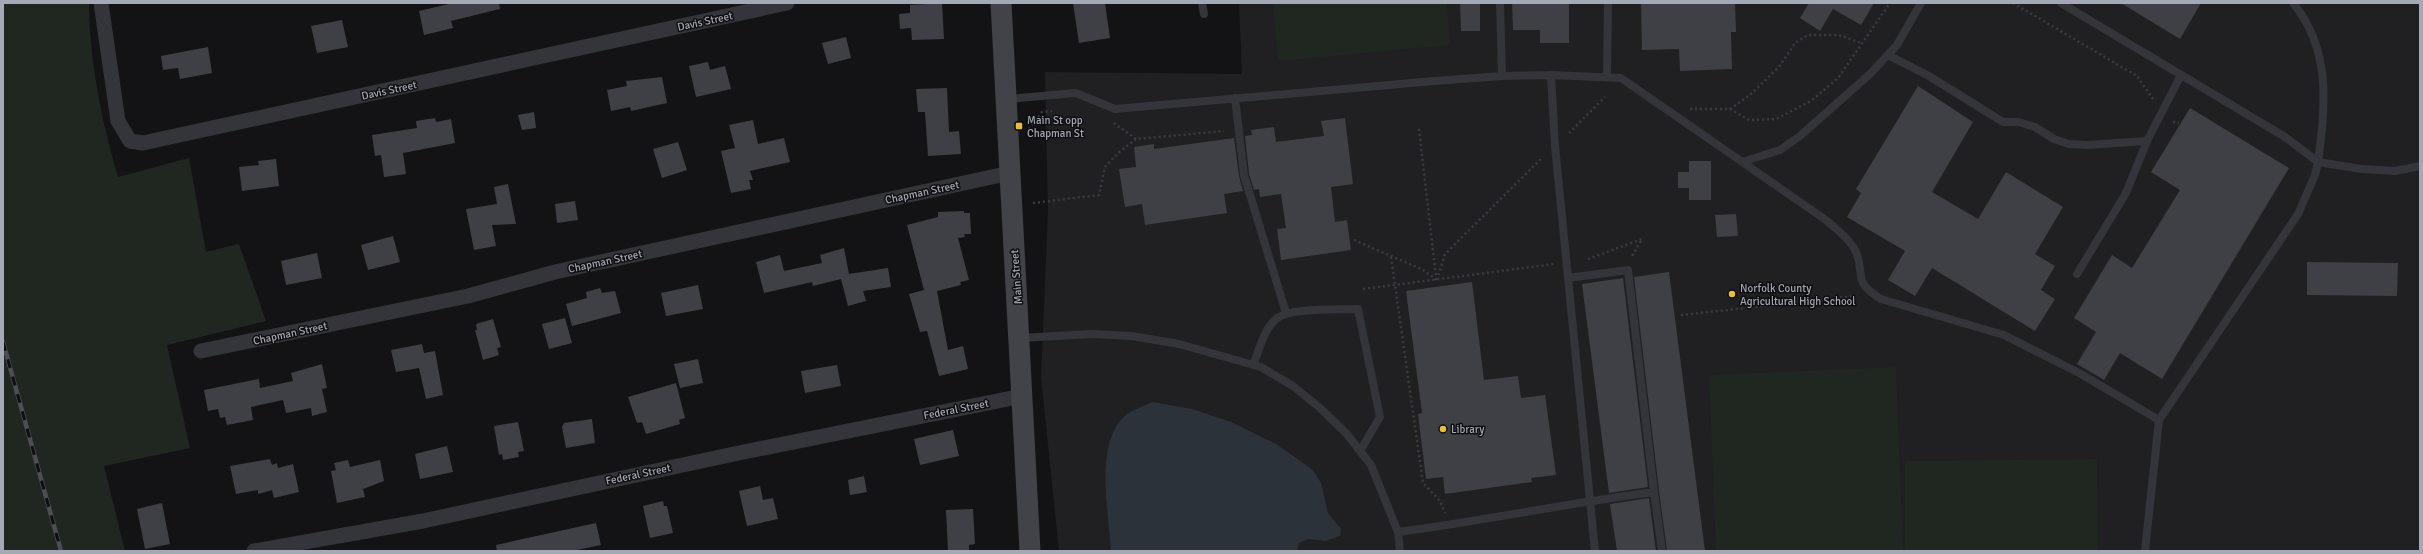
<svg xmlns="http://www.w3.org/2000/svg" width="2423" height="554" font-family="Signika,sans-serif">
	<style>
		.built { fill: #201f22 }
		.green { fill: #202721 }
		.water { fill: #2c323a }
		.building { fill: #3f4045 }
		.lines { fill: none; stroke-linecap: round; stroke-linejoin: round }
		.path { stroke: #3a3c41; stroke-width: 2.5; stroke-dasharray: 2 3; stroke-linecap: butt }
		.service { stroke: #34353a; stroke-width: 8 }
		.minor { stroke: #34353a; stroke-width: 15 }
		.secondary { stroke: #424349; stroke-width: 21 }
		.rail-casing { stroke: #4d4e55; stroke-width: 4.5 }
		.rail { stroke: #0e0e10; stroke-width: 3; stroke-dasharray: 9; stroke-linecap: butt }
		.poi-dot { fill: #e9bf37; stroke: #0e0e10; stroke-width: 1.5 }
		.labels { text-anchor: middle; stroke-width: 3; stroke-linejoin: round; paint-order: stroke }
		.street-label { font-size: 11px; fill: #a5a8b5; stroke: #0e0e10 }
		.poi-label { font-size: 11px; fill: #a5a8b5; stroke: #0e0e10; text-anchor: start }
	</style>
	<rect width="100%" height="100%" fill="#131315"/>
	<path class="built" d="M1239,3H2420V551H1059L1041,377L1048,211L1045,72L1242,74Z"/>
	<path class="green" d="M3,3H89C89,61 102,121 118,177L189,158L206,252L239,244L266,321L167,345L190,448L104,466L125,551H3Z
		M1273,3H1447L1450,45L1278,61Z
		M1896,367L1903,551H1716L1709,375Z
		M2097,459L2098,551H1905V461Z"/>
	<path class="water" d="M1152,402L1192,409L1231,422L1276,444L1313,470L1321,483L1328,513L1341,529L1340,536L1326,541L1309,539L1299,543L1297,551H1111C1109,513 1093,441 1127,414C1134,409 1145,406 1152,402Z"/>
	<path class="building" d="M453,3H499L500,9L451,21L453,28L424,35L419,11Z
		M942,3L944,39L912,40L911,28L900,29L899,14L910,13V5Z
		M1073,3H1105L1110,38L1079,43Z
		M1460,3H1480V31H1461Z
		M1512,3H1569V43H1540V30H1513Z
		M1641,3H1735L1736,32H1731L1732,69L1680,71L1679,49L1642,50Z
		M1809,3H1874L1861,25L1833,9L1820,31L1800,18Z
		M2121,3H2201L2180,39Z
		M342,20L348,47L317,53L311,26Z
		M846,37L851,58L828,64L822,43Z
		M208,47L212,73L180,79L178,68L163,70L161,56Z
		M708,62L710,70L725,66L731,89L696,97L689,66Z
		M662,77L667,103L631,111L630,107L611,111L607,90L627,86L626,81Z
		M1918,86L1973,122L1932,192L1978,219L2006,172L2063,207L2035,254L2055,266L2041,290L2055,299L2035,331L1932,268L1915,296L1888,280L1905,251L1847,217L1861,193L1856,189Z
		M947,88L949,132L959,131L961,154L928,156L925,112H918L916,89Z
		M2190,108L2289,168L2162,379L2120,353L2104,380L2077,364L2096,332L2074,318L2112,255L2132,268L2180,190L2151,172Z
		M534,112L536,128L522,130L518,115Z
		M435,118L436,122L451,119L455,143L403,153L406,174L384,177L381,155L375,156L372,135L417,128L416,121Z
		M1345,118L1353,184L1331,187L1335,222L1347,220L1351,250L1281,260L1277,229L1286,228L1281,194L1260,197L1259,189L1254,190L1249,174L1245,136L1252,135L1251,130L1274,127L1276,142L1324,136L1321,121Z
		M753,120L758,144L784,138L790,162L750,171L753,180H749L751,189L731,193L721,151L735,148L729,125Z
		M1234,138L1239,176L1243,191L1224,194L1227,213L1145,225L1142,204L1125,207L1119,169L1136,167L1134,147L1154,144V149Z
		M678,142L687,170L662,178L653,149Z
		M276,159L279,186L242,191L239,167L259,165L258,161Z
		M1689,161H1711V200H1689V188H1678V172H1689Z
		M508,184L516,224L492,225L496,246L474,250L466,209L497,204L494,187Z
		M575,201L578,220L557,223L555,204Z
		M964,211V213H970L971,234H964L965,237L958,238L969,280L960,282L961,285L937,291L948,350L963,346L968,369L939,376L927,331L920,332L909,294L924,290L907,225L938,217V212Z
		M1736,214L1738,236L1717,237L1715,215Z
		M393,236L400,262L368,270L361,245Z
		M844,248L849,274L888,268L891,287L863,291L866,301L848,306L841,279L813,286L812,282L764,293L756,262L780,255L784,271L822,263L820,255Z
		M317,253L322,278L286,285L281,261Z
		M2307,262L2398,263L2397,296L2307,295Z
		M1669,272L1705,551H1667L1659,491L1634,277Z
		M1623,278L1648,487L1609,493L1582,284Z
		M1472,282L1484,380L1518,376L1521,398L1545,395L1556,475L1531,478L1532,482L1445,494L1443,477L1426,479L1418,414L1422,413L1406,291Z
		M698,285L703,309L666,316L661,293Z
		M600,288L602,293L615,291L621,313L572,326L566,304L587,298L586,292Z
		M565,318L572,343L549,349L542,324Z
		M493,319L501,347L497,348L499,355L483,360L475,330H477L476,324Z
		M422,344L424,353L435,351L443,395L426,399L419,368L396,372L391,350Z
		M698,359L703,383L680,388L674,364Z
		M322,364L327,388L322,389L327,412L312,416L311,408L286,413L283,400L251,407L253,420L227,425L225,417L220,418L218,409L208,411L204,390L259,379L260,388L293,381L291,373Z
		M837,365L841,386L805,393L801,371Z
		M676,383L685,418L679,420L680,424L646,434L642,422L637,423L628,397Z
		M592,419L595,443L566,448L562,427L564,423Z
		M518,422L524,451L518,452L519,457L503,460L502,454L499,455L494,426Z
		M953,430L959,456L920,465L914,439Z
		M447,446L453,472L420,479L415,454Z
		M270,459L272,465L277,463L278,468L293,464L299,492L274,498L272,490L258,494V490L236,494L230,466Z
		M348,460L350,467L380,460L384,481L363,489L365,497L337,503L331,471L336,470L334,463Z
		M864,476L867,492L850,495L848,480Z
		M760,486L763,500L773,498L778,519L747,526L739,491Z
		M1649,498L1656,551H1617L1610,504Z
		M663,501L664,506H667L673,533L650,538L643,506Z
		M162,503L170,544L145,549L137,509Z
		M973,509L975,544L969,545V551H948L946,510Z
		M596,523L601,545L572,551H497L496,545Z"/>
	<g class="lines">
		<path class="path" d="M2013,3L2137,76L2153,99
			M1690,109H1730L1750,95L1779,67L1795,43L1808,35H1839L1861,43
			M1730,109L1749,120L1776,119L1811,101L1838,78L1890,3
			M2173,122L2179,123
			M1114,123L1136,139L1224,131
			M1029,129L1042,112L1052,111
			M1419,129L1436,277
			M1569,133L1605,97
			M1033,203L1099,195L1105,167L1118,153L1136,139
			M1354,240L1423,270L1437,280
			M1391,257L1423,483L1440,501L1445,513
			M1588,259L1642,239L1631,258
			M1437,280L1445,254L1542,158
			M1363,289L1554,264
			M1681,315L1855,296"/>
		<path class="service" d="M1202,3L1204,14
			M1500,3L1502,76
			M2061,3L2285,137L2318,162L2315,175L2298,214L2159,420L2145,551
			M2293,3C2331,49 2326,106 2318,162L2361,169L2395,171L2420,166
			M1888,55L1929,76L2003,122H2018L2035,127L2054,139L2069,144L2087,145L2147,141L2181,75
			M1551,75L1621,78L1826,220C1836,229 1850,239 1856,252C1866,276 1851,280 1881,299L2004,335L2081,374L2159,420
			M1607,77L1608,3
			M1235,98L1244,175L1286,313
			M1007,99L1076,93L1115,109L1434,81L1502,76L1551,75L1555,146L1595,551
			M1742,162L1780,150L1800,136L1870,74L1897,45L1921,3
			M2077,274L2126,193L2147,141
			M1020,338L1092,334L1132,336L1179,344L1261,367L1293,386L1320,408L1347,434L1360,451L1371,465L1398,532L1400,551
			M1253,365C1259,351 1263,331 1275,320C1288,307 1338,310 1358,309L1380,417L1360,451
			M1654,492L1662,551
			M1398,532C1484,521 1568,503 1654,492L1628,270L1568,278"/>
		<path class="minor" d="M101,3L118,121L130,141L143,143L787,3
			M201,351L468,296L555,272L1010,173
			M254,551L423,521L734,454L1022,396"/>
		<path class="secondary" d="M1001,3L1030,551"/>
		<defs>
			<path id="rail" d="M3,342L61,551"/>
		</defs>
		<use href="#rail" class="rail-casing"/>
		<use href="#rail" class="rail"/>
	</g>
	<g class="poi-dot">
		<rect x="1015" y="122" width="8" height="8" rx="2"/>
		<circle cx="1732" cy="294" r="4"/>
		<circle cx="1443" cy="429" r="4"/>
	</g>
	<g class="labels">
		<g class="street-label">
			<text transform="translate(705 21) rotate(-12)" y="4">Davis Street</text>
			<text transform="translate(389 90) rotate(-12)" y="4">Davis Street</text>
			<text transform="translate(922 192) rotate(-12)" y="4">Chapman Street</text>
			<text transform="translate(605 261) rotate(-12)" y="4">Chapman Street</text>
			<text transform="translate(1016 277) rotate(-94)" y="4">Main Street</text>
			<text transform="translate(290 333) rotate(-12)" y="4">Chapman Street</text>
			<text transform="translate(956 409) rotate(-11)" y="4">Federal Street</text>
			<text transform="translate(638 474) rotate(-12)" y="4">Federal Street</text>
		</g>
		<g class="poi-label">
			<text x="1027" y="124">Main St opp<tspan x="1027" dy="13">Chapman St</tspan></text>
			<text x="1740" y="292">Norfolk County<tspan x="1740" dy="13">Agricultural High School</tspan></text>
			<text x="1451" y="433">Library</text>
		</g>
	</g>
	<rect width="2423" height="554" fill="none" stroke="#a5a8b5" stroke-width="8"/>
</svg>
